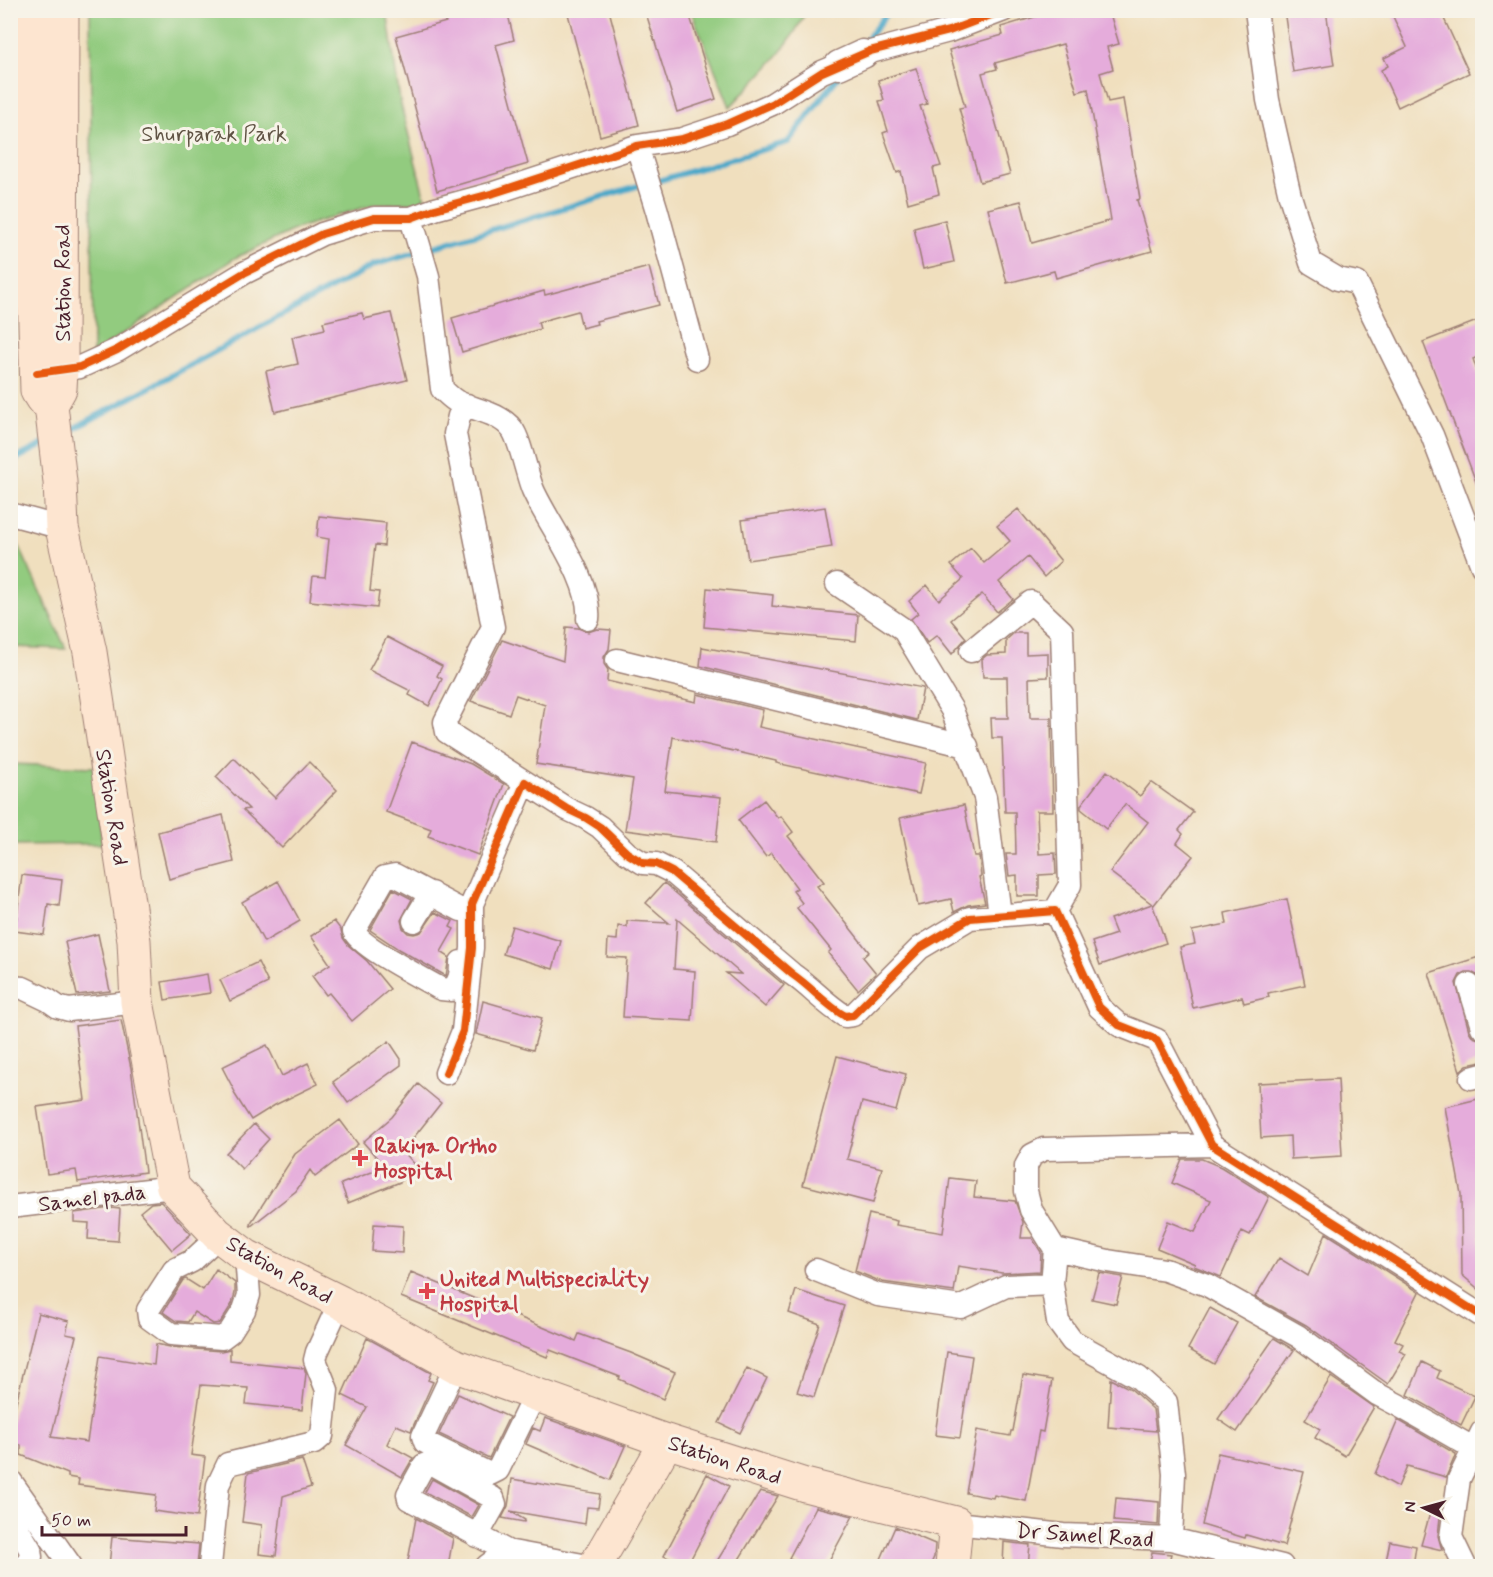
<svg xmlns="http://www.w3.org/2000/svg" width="1493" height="1577" font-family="Mynerve,sans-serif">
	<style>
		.green { fill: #92cb7f; stroke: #6e7555; stroke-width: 1.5 }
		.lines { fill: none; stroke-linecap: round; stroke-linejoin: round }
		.stream { stroke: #4ba8c9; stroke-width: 6 }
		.building { fill: #e5acdb }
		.minor-casing { stroke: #9d7f74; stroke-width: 25 }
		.tertiary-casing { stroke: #9d7f74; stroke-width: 31 }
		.secondary-casing { stroke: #9d7f74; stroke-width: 35 }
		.minor { stroke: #fff; stroke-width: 22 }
		.tertiary { stroke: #fff; stroke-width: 28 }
		.secondary { stroke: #fde5d0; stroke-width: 33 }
		.cycleway-casing { stroke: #f7f3e8; stroke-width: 11 }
		.cycleway { stroke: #e8590c; stroke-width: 8 }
		.health-dot { fill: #e0444e; stroke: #f7f3e8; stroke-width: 2 }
		.labels { text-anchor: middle; stroke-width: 6; stroke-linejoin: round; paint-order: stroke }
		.park-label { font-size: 22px; fill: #605344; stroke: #f7f3e8 }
		.street-label { font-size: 22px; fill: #4a1f2b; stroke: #f7f3e8 }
		.health-label { font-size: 22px; font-weight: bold; fill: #be3a42; stroke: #f7f3e8; text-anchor: start }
	</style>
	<rect width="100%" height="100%" fill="#f7f3e8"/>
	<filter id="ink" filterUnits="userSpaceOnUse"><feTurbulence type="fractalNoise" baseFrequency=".0167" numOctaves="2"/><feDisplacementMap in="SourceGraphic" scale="12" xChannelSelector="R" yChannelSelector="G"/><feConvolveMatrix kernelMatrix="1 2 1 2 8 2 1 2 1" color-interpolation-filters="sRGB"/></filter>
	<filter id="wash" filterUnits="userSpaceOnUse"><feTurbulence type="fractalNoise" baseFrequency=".008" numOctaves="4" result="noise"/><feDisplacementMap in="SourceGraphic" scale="24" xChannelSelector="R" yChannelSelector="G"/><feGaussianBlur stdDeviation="1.35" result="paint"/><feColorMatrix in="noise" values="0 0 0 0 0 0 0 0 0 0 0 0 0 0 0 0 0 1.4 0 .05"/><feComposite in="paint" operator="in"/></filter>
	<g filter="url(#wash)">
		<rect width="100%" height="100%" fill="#f0dfbe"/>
		<path class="green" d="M90,11H387L400,101L426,203L375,204L298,228L235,258L93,354Z
			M691,11H806C790,48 757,78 730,107Z
			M11,532L13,533L66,649L11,647Z
			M10,762L11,764L95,767L102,844L11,845Z"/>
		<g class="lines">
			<path class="stream" d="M862,46L886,14L896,10
				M654,182L788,142L841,73
				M64,434L374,265L644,184
				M10,462L44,444"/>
		</g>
		<g id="blocks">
			<path class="building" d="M463,10H507L514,40L496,45L528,164L437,191L396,36L446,22L444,16Z
				M567,10H609L639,125L600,136Z
				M645,10H688L716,99L677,112Z
				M1058,10H1109L1119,44L1107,47L1113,69L1100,73L1108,102L1123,99L1140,199L1137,200L1152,251L1056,278L1054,271L1007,283L988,209L1021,201L1032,243L1111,220L1088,89L1077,92L1063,44L995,63L997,69L982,73L1010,174L980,182L959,108L965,107L949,50L1003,35L1001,27Z
				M1284,10H1326L1334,65L1293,72Z
				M1390,10H1440L1469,73L1398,107L1381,70L1388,66L1384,58L1407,47Z
				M916,68L927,104L920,106L941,166L933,168L939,194L908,203L901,171L897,173L883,133L888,131L879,101L884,100L878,80Z
				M945,220L954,262L923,269L914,228Z
				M649,267L659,305L596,321L597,324L582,328L578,311L538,322L540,329L462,352L452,318L544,291L545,295Z
				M362,313L364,319L391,313L407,380L275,412L266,371L298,364L292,337L325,329L323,322Z
				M1482,319V355L1473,359L1482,385L1481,495L1423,342Z
				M825,507L832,547L748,560L742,520Z
				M1018,509L1061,561L1044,577L1028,557L999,582L1013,599L997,612L982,594L951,620L966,638L952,654L937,635L927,643L911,619L918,613L909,601L927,585L939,600L963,579L951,565L971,548L984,563L1010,541L997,526Z
				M319,516L386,523L384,546L375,545L370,591L379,592L377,608L310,601L313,576L325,577L329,539L317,537Z
				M707,588L773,595L772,606L858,615L856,641L704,627Z
				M566,627L578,628L588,632L597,629L611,630L609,649L604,657V664L608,670L607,681L696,702L697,694L763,710L759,727L926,763L919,794L776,763V761L673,737L665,791L721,797L716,842L625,830L633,779L536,764L545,705L516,695L509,714L471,701L502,640L563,661Z
				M1014,633H1026V654L1048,653V677L1029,678L1030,718H1051L1053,811H1037L1039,854L1055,853L1056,874L1039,875V896H1017V875L1009,876L1006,854H1016L1015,812H1005L1002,738H992L991,718H1008L1007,677H983L982,659L987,655L1006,654V640Z
				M387,637L442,666L437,676L442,679L429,706L409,695L411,691L369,670Z
				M702,647L923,688L917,720L700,666Z
				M412,742L471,764L504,784L478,855L428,836L431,829L386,812Z
				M234,758L275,798L309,762L337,790L282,848L243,810L249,809L216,777Z
				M1107,771L1140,796L1151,782L1193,812L1179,830L1183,834L1177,843L1193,856L1153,906L1166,943L1100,965L1092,942L1116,934L1110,919L1152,904L1110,872L1148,822L1125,804L1106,829L1081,809V805Z
				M764,800L778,818L781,816L793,832L788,836L824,882L817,886L869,952L863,957L876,973L858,990L828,953L831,950L797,908L802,903L793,891L797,888L771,853L766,857L738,820Z
				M964,805L974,856H979L981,876L979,877L985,903L968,905L954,912L951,899L918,906L900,818Z
				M223,815L234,862L169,879L158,832Z
				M22,875L62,880L59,906L48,904L44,935L15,931Z
				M278,881L300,921L264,942L242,902Z
				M664,883L784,985L765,1007L726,973L741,974L677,919L674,969L695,971L692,1021L623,1017L627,958L607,957L608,939L617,940L618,926L627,927V921L669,923L646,903Z
				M393,889L412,899L401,920L403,928L408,933L414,934L421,932L435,912L453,921L450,927L454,929L441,952L449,957L446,976L400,950L370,930Z
				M1287,899L1305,985L1268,993L1269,997L1244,1003L1242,997L1193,1008L1180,947L1195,944L1192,931L1227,924L1225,913Z
				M334,921L341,930L343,938L348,945L367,961L390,989L352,1021L329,993L326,995L312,976L330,964L311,936Z
				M512,926L561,941L553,969L503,954Z
				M98,934L110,991L77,995L65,942Z
				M1482,956V983L1479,976L1471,972H1466L1460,975L1456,983L1469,1031L1473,1037L1482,1040V1062L1467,1065L1460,1071L1429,973Z
				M258,962L268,983L230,1001L220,980Z
				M207,974L210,993L165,1000L162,982Z
				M483,1001L542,1018L533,1050L476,1034Z
				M121,1020L131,1068L145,1172L78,1182L76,1170L47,1174L37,1107L85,1100L75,1026Z
				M389,1041L401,1059V1065L348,1103L333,1082Z
				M267,1045L282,1076L308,1063L318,1084L275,1105L251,1120L234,1093L235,1092L222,1067Z
				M837,1056L906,1074L896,1111L862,1102L847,1159L882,1168L873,1203L803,1185Z
				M1338,1079L1342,1156L1291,1159L1290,1136L1261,1138L1258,1083Z
				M418,1084L441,1103L403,1151L417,1167L400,1182L348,1203L341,1184L385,1167L363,1142L392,1117Z
				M1482,1098V1184L1479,1185L1482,1292L1462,1275L1461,1194L1445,1107Z
				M340,1120L358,1144L315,1177L310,1170L296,1191L251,1226L250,1224L295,1154Z
				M254,1124L269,1139L242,1169L226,1153Z
				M1182,1159H1202L1221,1167L1269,1197L1250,1235L1242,1231L1221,1277L1194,1266L1195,1264L1157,1248L1168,1221L1195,1232L1211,1200L1172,1183Z
				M950,1178L976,1181L974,1197L1015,1201L1023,1222L1021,1238H1032L1041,1252L1040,1271L1002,1273L958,1266L954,1292L882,1282L855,1271L869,1214L897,1221L896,1225L943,1233Z
				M161,1202L191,1234L172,1250L140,1212L151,1203Z
				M111,1208L120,1209L118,1241L88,1239L89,1223L74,1222V1213Z
				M374,1224L403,1226L402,1253L372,1251Z
				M1326,1233L1419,1292L1395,1340L1403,1344L1399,1351L1406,1354L1388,1384L1306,1325L1255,1297L1279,1258L1308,1276Z
				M216,1269L235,1283V1293L232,1304L220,1323L213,1324L194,1312L188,1322L176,1321L163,1312L183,1280L186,1279L203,1290Z
				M411,1272L576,1341L579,1334L631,1353L675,1372L663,1399L619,1379L620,1377L550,1350L547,1357L401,1297Z
				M1099,1273L1123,1277L1116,1304L1092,1299Z
				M796,1290L844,1306L814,1397L797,1392L820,1324L789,1313Z
				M1210,1308L1237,1323L1214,1364L1188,1349Z
				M38,1313L69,1321L66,1334L76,1336L51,1437L87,1442L100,1356L154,1365L156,1344L170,1347L221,1351L230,1349V1360L304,1368L306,1373L302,1410L246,1404L248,1388L201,1385L191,1455L205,1457L197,1517L154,1511L156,1495L78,1485L79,1479L68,1477V1474L21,1455V1445L10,1442V1427Z
				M367,1338L431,1373L428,1380L433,1382L411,1431L396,1425L387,1444L413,1458L402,1477L346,1445L367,1407L342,1395Z
				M1274,1338L1294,1350L1237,1432L1218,1419Z
				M947,1352L972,1356L960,1438L935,1435Z
				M1422,1362L1440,1371L1437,1378L1475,1396L1461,1425L1408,1395Z
				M747,1368L767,1378L740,1433L719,1423Z
				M1023,1375L1052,1380L1043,1432L1039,1431L1026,1501L994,1495L993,1498L966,1493L977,1430L1010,1436L1011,1431H1013Z
				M1331,1377L1374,1407L1345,1456L1315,1438L1320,1429L1305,1420Z
				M1111,1379L1131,1389L1153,1409L1156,1431L1108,1427Z
				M458,1394L509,1417L489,1458L439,1434Z
				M545,1418L625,1446L610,1480L526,1444L533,1428L540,1431Z
				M1398,1420L1456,1454L1446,1477L1407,1466L1398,1487L1375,1474Z
				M1218,1453L1304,1472L1284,1546L1246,1535L1245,1538L1202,1525Z
				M302,1460L311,1487L283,1496L276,1556L259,1554L262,1525L242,1522L248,1473Z
				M707,1474L729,1486L687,1566H685L664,1556Z
				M432,1479L479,1505L472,1517L425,1492Z
				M512,1479L600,1494L598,1508L587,1507L585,1524L510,1511L525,1520L524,1522L502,1518L508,1506Z
				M760,1491L778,1496L735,1566H714Z
				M1116,1498L1159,1502L1158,1525L1114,1521Z
				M1432,1506L1441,1508L1438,1536L1442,1550L1421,1545Z
				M816,1507L853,1516L826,1566H805L789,1558Z
				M416,1518L453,1538L448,1566H407Z
				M895,1527L935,1544L934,1557L930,1566H878Z
				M112,1537L199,1544L197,1566H109Z
				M1390,1541L1416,1546L1413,1566H1385Z
				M1004,1542L1030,1545L1028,1566H1003Z
				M1152,1552L1171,1554L1168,1566H1149Z"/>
		</g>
	</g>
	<g filter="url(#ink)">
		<use href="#blocks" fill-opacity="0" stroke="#9d7f74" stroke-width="1.5"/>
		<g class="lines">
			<defs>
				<path id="minor" d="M1256,10L1268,100L1290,196L1311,263L1338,279L1357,283L1432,435L1482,566
					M863,54L949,31L1004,10
					M637,146L657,211L697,359
					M411,218L428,276L442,389C446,393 451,398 456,401C473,410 499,412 512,429C520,439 527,476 533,490C549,526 592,580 588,619
					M10,258L45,257
					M48,371L80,367L117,350L244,273L322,234L374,218H411L435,209L494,193L637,146L682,139L727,124L772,104L822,72L839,65
					M467,405L459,416L455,434L493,627L445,722L447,732L525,782
					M10,514L62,528
					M837,584L903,629L952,710L985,797L1000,915
					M971,651L1031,602L1062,631L1070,885L1055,911
					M617,660L967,746
					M414,921L431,893
					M461,962C461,973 460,983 451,990L441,989C424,979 359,946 354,931L385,877L395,875L461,910
					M1469,985L1482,1027
					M10,987L23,988L48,1000L58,1007L69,1010L137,1002
					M446,1073L463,1031L472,948V904L525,782L567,809L586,818L600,827L627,853L643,863L656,864L672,872L792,974C811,987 825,1004 845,1016L853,1015L920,948L970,918L1055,911L1099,1007L1119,1025L1157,1040L1212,1145L1482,1316
					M1471,1078L1482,1075
					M1212,1145L1044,1149L1032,1155L1026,1166V1191L1031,1210L1055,1249L1108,1261L1165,1270L1207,1285L1298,1336L1377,1394L1398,1405L1473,1448
					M10,1207L173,1187
					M219,1236L192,1261L174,1270L148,1310L149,1318L171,1334L222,1338L230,1332L244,1310L249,1295L246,1256
					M1055,1249L1052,1284L1058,1322L1072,1341L1139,1378L1166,1402L1174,1474L1171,1539
					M816,1270L878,1295L961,1307L1006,1286L1052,1284
					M456,1366L423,1436L425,1442L490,1474L498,1470L535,1394
					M10,1480L71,1566
					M10,1516L30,1549L31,1557L24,1566
					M956,1523L1063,1535L1171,1539L1282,1566
					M477,1536L495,1504L493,1498L430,1463L424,1465L408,1494L409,1499L507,1551
					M210,1566L218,1485L228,1464L314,1443L322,1436L327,1390L315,1360L317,1352L340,1302
					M487,1566L507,1551L588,1566
					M1465,1566L1451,1537L1459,1479L1482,1432"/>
				<path id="tertiary" d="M839,65L863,54"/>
				<path id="secondary" d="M31,10L33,256L37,391L42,399L51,405
					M51,405L60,482L62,528L90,652L134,941L137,1002L173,1187L217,1234L246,1256L340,1302L456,1366L663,1440L805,1485L956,1523L952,1566
					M51,405L60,389L61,370L62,10
					M595,1566L667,1441"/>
			</defs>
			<use href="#minor" class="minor-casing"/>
			<use href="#tertiary" class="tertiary-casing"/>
			<use href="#secondary" class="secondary-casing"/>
			<use href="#minor" class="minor"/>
			<use href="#tertiary" class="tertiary"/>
			<use href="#secondary" class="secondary"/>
			<defs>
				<path id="cycleway" d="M37,373L80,367L117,350L244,273L322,234L374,218H411L435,209L494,193L637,146L682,139L727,124L772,104L822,72L870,51L949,31L1004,10
					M446,1073L463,1031L472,948V904L525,782L567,809L586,818L600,827L627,853L643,863L656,864L672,872L792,974C811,987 825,1004 845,1016L853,1015L920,948L970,918L1055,911L1099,1007L1119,1025L1157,1040L1212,1145L1482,1316"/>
			</defs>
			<use href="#cycleway" class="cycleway-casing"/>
			<use href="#cycleway" class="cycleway"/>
		</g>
	</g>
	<g class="health-dot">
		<path d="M357 1149h6v6h6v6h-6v6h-6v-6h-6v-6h6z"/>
		<path d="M424 1282h6v6h6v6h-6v6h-6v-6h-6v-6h6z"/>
	</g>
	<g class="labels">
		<g class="park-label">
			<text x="214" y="141">Shurparak Park</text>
		</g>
		<g class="street-label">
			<text transform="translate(62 283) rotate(-90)" y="8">Station Road</text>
			<text transform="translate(113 807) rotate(81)" y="8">Station Road</text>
			<text transform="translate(92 1197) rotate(-7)" y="8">Samel pada</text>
			<text transform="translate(280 1269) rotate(29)" y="8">Station Road</text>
			<text transform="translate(725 1459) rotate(18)" y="8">Station Road</text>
			<text transform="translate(1085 1534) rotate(4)" y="8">Dr Samel Road</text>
		</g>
		<g class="health-label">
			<text x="374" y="1153">Rakiya Ortho<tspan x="374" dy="25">Hospital</tspan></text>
			<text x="440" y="1286">United Multispeciality<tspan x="440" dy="25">Hospital</tspan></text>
		</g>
	</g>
	<rect width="1493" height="1577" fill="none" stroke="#f7f3e8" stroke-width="36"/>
	<g transform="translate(1424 1508) rotate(275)" stroke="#f7f3e8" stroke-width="4.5" paint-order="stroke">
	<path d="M0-4.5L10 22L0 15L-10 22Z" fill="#4a1f2b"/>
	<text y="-9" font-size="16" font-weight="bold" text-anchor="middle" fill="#4a1f2b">N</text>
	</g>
	<path d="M42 1526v9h144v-9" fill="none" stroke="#4a1f2b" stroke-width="3"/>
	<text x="51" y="1526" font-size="18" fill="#4a1f2b" stroke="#f7f3e8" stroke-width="4.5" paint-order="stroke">50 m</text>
</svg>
